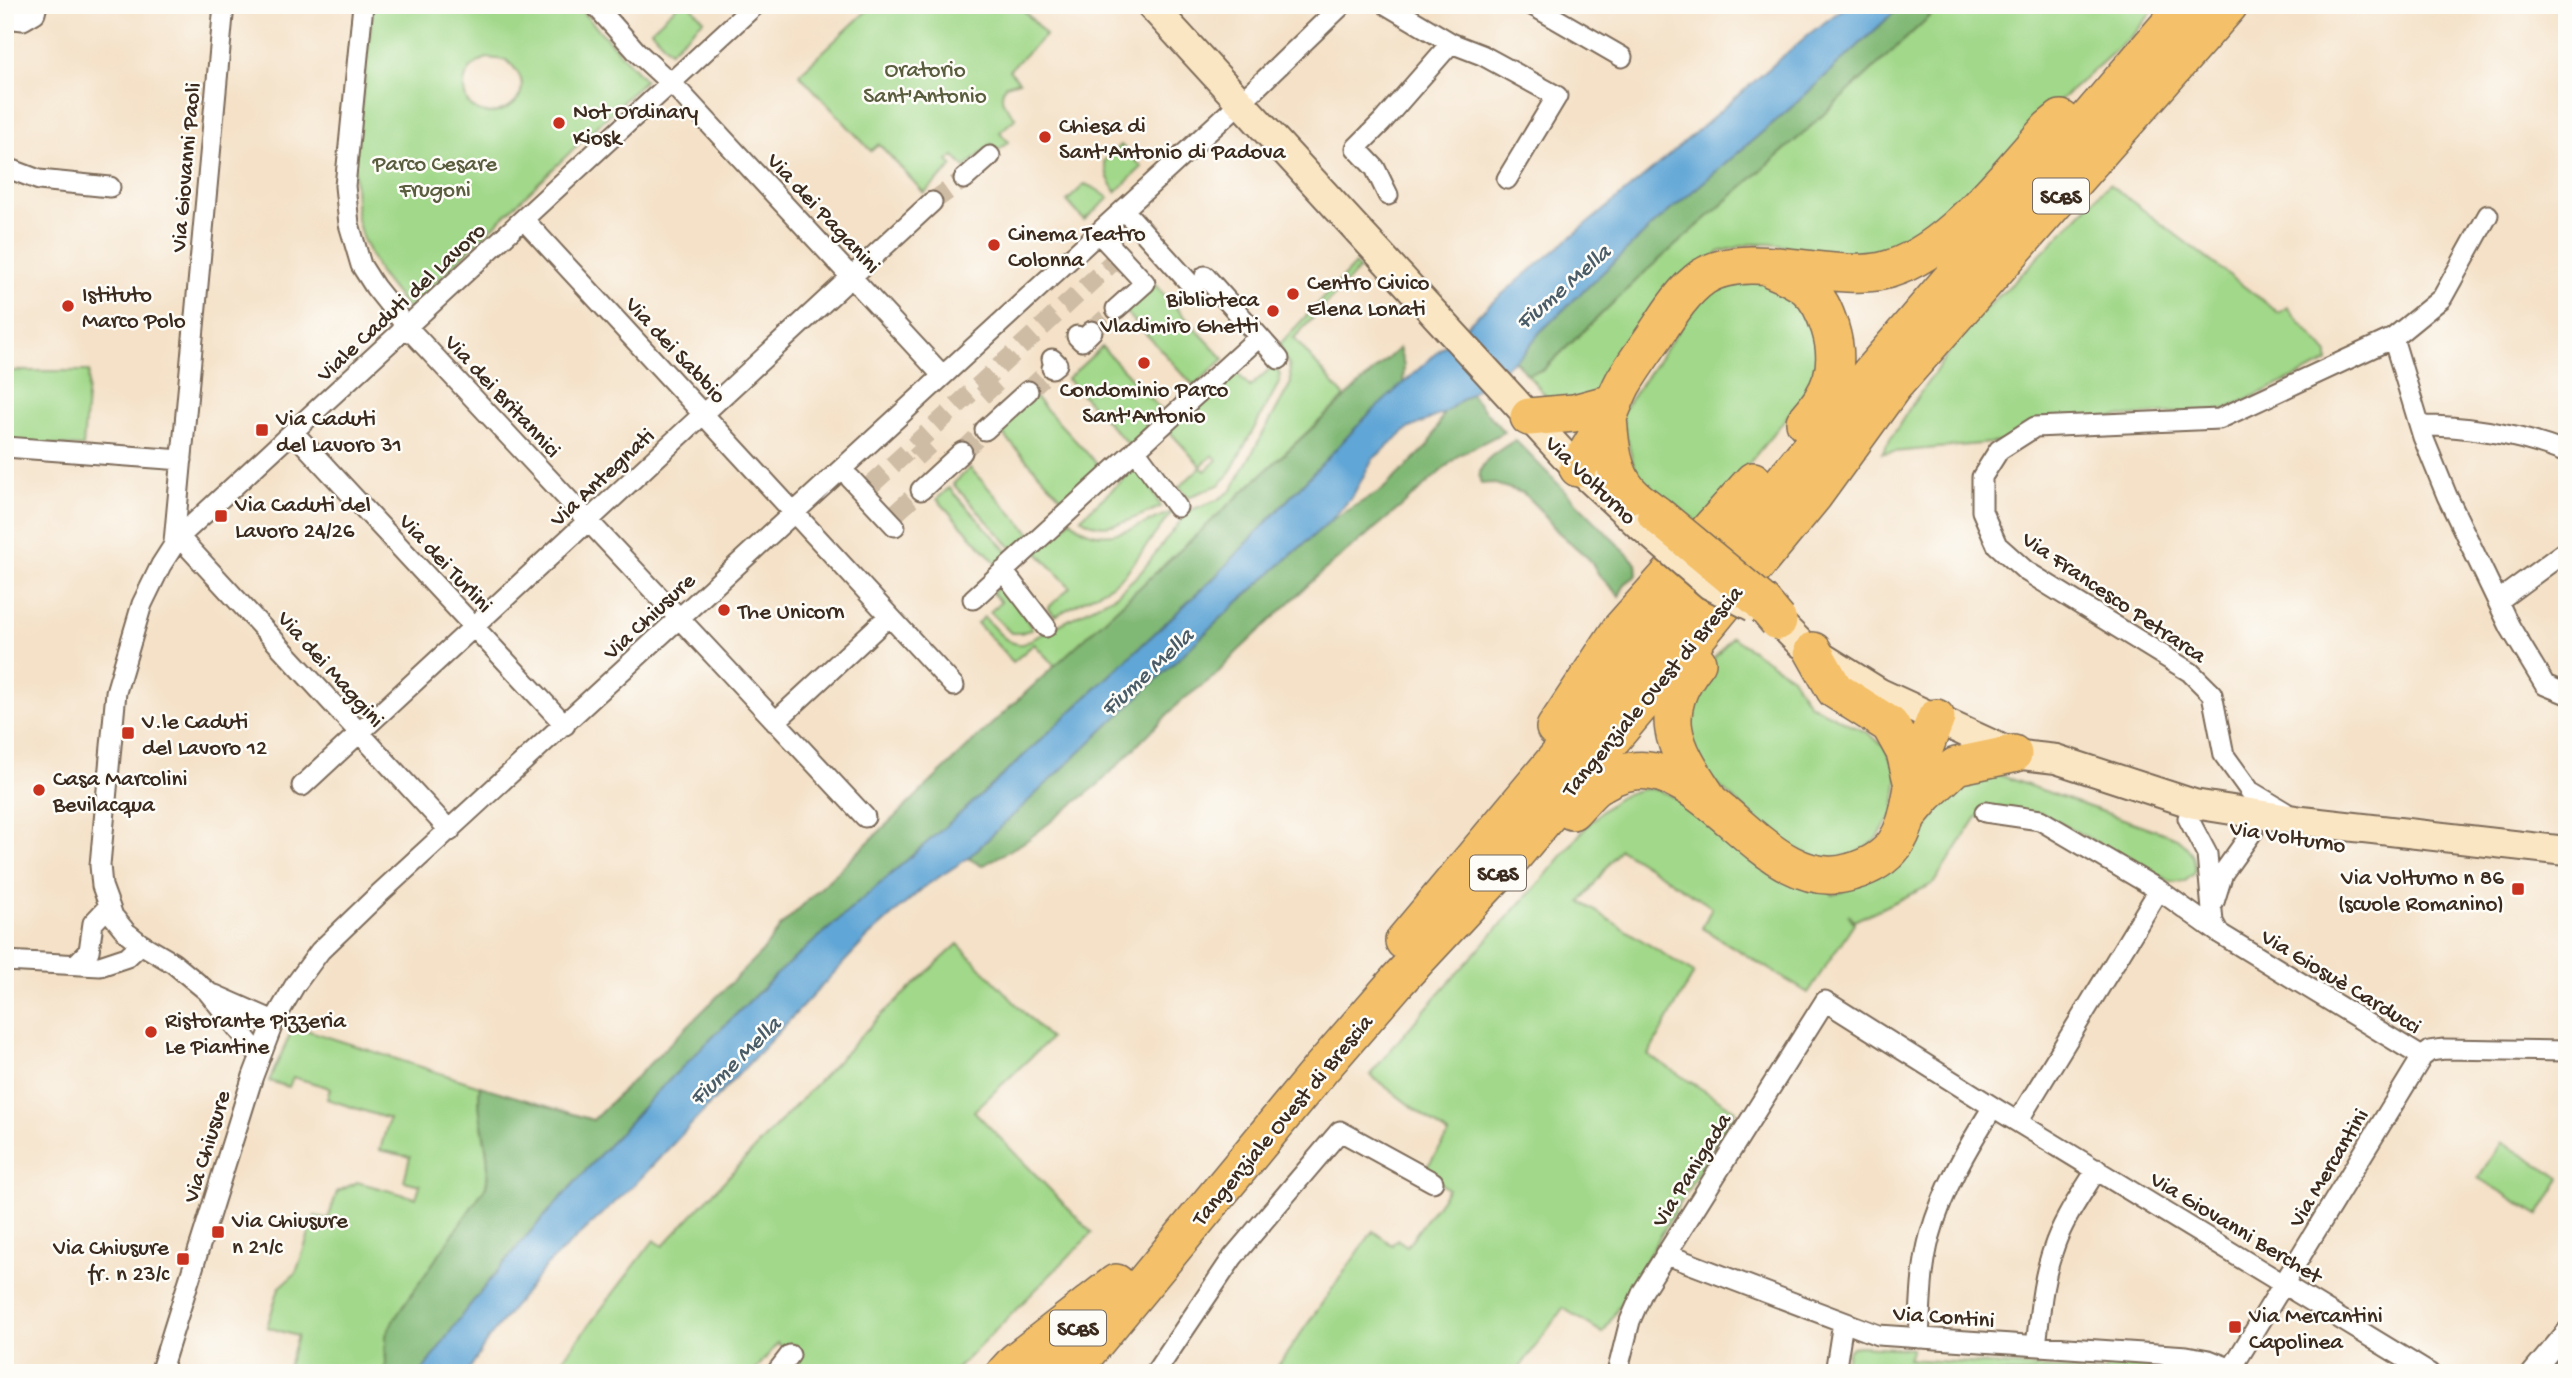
<svg xmlns="http://www.w3.org/2000/svg" width="2572" height="1378" font-family="'Gochi Hand',sans-serif">
	<style>
		.green { fill: #a1d889; stroke: #6e8154; stroke-width: 2; fill-rule: evenodd }
		.forest { fill: #80b875; stroke: #5e714a; stroke-width: 2 }
		.water { fill: #60a6d6; stroke: #4e687a; stroke-width: 2 }
		.lines { fill: none; stroke-linecap: round; stroke-linejoin: round }
		.street-tunnel { stroke: #cfbca5; stroke-width: 19; stroke-dasharray: 19 10; stroke-linecap: butt }
		.street-casing { stroke: #7c6a59; stroke-width: 23 }
		.secondary-casing { stroke: #7c6a59; stroke-width: 32 }
		.highway-casing { stroke: #7c6a59; stroke-width: 40 }
		.street { stroke: #fff; stroke-width: 19 }
		.secondary { stroke: #fbe6c3; stroke-width: 28 }
		.highway { stroke: #f4c16a; stroke-width: 37 }
		.secondary-bridge-casing { stroke: #7c6a59; stroke-width: 32; stroke-linecap: butt }
		.highway-bridge-casing { stroke: #7c6a59; stroke-width: 40; stroke-linecap: butt }
		.secondary-bridge { stroke: #fbe6c3; stroke-width: 28 }
		.highway-bridge { stroke: #f4c16a; stroke-width: 37 }
		.poi-dot { fill: #c8321e; stroke: #fdfcf7; stroke-width: 2.5 }
		.labels { text-anchor: middle; stroke-width: 5; stroke-linejoin: round; paint-order: stroke }
		.shield { fill: #fdfcf7; stroke: #75695f; stroke-width: 2 }
		.shield-label { font-size: 21px; font-weight: bold; fill: #3b2a1e }
		.park-label { font-size: 23px; fill: #5a5e3e; stroke: #fdfcf7 }
		.poi-label { font-size: 23px; fill: #3b2a1e; stroke: #fdfcf7; text-anchor: start }
		.street-label { font-size: 23px; fill: #3b2a1e; stroke: #fdfcf7 }
		.water-label { font-size: 24px; font-style: italic; fill: #4a5c68; stroke: #fdfcf7 }
	</style>
	<rect width="100%" height="100%" fill="#fdfcf7"/>
	<filter id="ink" filterUnits="userSpaceOnUse"><feTurbulence type="fractalNoise" baseFrequency=".0143" numOctaves="2"/><feDisplacementMap in="SourceGraphic" scale="14" xChannelSelector="R" yChannelSelector="G"/><feConvolveMatrix kernelMatrix="1 2 1 2 8 2 1 2 1" color-interpolation-filters="sRGB"/></filter>
	<filter id="wash" filterUnits="userSpaceOnUse"><feTurbulence type="fractalNoise" baseFrequency=".00686" numOctaves="4" result="noise"/><feDisplacementMap in="SourceGraphic" scale="28" xChannelSelector="R" yChannelSelector="G"/><feGaussianBlur stdDeviation="1.57" result="paint"/><feColorMatrix in="noise" values="0 0 0 0 0 0 0 0 0 0 0 0 0 0 0 0 0 1.4 0 .05"/><feComposite in="paint" operator="in"/></filter>
	<g filter="url(#wash)">
		<rect width="100%" height="100%" fill="#f4e1c7"/>
		<path class="green" d="M373,5H576L645,80L408,309L379,273L362,237L357,219L354,168ZM487,58L506,60C559,102 463,141 464,85C465,71 474,63 487,58Z
			M678,5H690L704,20L670,51L651,30Z
			M873,5H1019L1046,35L1009,70L1019,81L1006,85C996,99 1006,107 1016,118L1000,132L1008,142L998,151L991,144L965,168L954,156L948,161L953,166L924,193L879,144L871,151L799,74Z
			M1942,5H2158L2135,33L2058,102L1963,205L1903,247L1874,255L1846,256L1771,244H1751L1719,252L1597,397L1551,402L1527,374L1543,370L1645,272L1797,139Z
			M1121,145L1142,167L1116,192L1108,178L1104,161Z
			M1085,184L1096,189L1109,198L1084,220L1067,201Z
			M2109,184L2279,313L2287,307L2328,354V362L2226,409L2034,423L2002,442L1882,453L1909,409L1968,325L2017,279Z
			M1355,264L1359,269L1294,338L1345,397L1055,666L1034,644L1013,662L977,623L984,617C995,628 1006,646 1023,644L1116,595L1141,572L1188,511L1217,500L1231,491L1291,383L1289,364L1276,348Z
			M1741,279C1752,281 1769,281 1779,286C1785,289 1791,296 1796,301C1827,330 1822,369 1800,401L1693,532L1637,480L1621,413L1704,294Z
			M1154,284L1224,359L1194,386L1125,311Z
			M1102,347L1164,413L1129,445L1067,379Z
			M1275,364L1280,375L1279,383L1228,476L1219,485L1188,497L1179,487L1201,467L1205,471L1217,460L1213,455L1201,466L1168,430L1233,369L1250,387Z
			M5,371H89L83,447L5,441Z
			M1033,395L1099,466L1063,499L997,428Z
			M1136,459L1161,507C1137,516 1104,537 1081,518L1127,476L1123,471Z
			M970,468L1031,534L1014,550L953,484Z
			M949,488L1010,554L998,565L937,499Z
			M1172,512L1125,574L1110,586L1055,616L1048,608L1070,587L1037,552L1071,520C1100,551 1138,525 1172,512Z
			M1005,582L1032,629L1021,633H1011L990,612L1001,602L992,593Z
			M1732,637L1792,677L1809,704L1868,733L1884,746L1898,773L1894,813L1876,840L1853,855L1823,860L1786,846L1691,761L1687,690Z
			M1988,774L2002,776L2177,838C2190,849 2196,855 2195,873L2185,881L2173,883L2041,813L1977,817L1933,884L1854,921L1848,914L1854,923L1808,993L1702,928L1712,907L1620,849L1581,902L1694,973L1648,1055L1735,1110L1603,1333L1563,1308L1516,1373H1273L1373,1231L1392,1245L1397,1239L1407,1246L1448,1189L1424,1171L1449,1135L1370,1075C1424,1008 1482,946 1539,883C1564,856 1589,817 1619,798C1631,791 1648,786 1660,791C1711,809 1740,863 1790,882C1801,886 1816,886 1827,887L1833,895C1855,888 1897,865 1912,847C1942,813 1939,790 1988,774Z
			M958,944L1050,1039L974,1111L1092,1233L953,1373H810L778,1343L753,1373H557L566,1355L654,1240L663,1246L879,1017Z
			M294,1026L480,1086C475,1120 493,1151 486,1186L385,1346L386,1365L382,1373H286L297,1336L267,1327L279,1288L296,1273L315,1216L328,1219L337,1192L357,1182L416,1198L420,1185L404,1181L410,1157L380,1150L389,1119L327,1099L330,1088L293,1077L289,1087L269,1081Z
			M2501,1142L2561,1178L2539,1215L2478,1178Z
			M1859,1346L1912,1349L1908,1359L2104,1372L2110,1363L2195,1373H1844L1848,1352L1852,1347Z"/>
		<path class="forest" d="M1902,5H1942L1797,139L1645,272L1543,370L1527,374L1514,360L1524,353L1540,332L1653,225L1793,106Z
			M1399,348L1404,366L1403,384L1364,419L1216,576L987,790L779,972L652,1097L524,1239L465,1311L421,1373H382L386,1365V1335L393,1321L486,1186C494,1151 475,1120 480,1086L593,1120L762,952L781,926L981,734Z
			M1470,394L1504,432L1459,455L1402,506L1321,573L1236,653L1215,676L1181,701L1099,784L1026,841L982,866L968,858L1237,603L1331,520L1382,490L1429,445L1444,413Z
			M1515,440L1636,563L1637,575L1625,584L1619,596L1599,575L1589,559L1557,531L1539,509L1523,493L1492,483L1481,484C1473,463 1500,450 1515,440Z"/>
		<path class="water" d="M1848,5H1902L1793,106L1653,225L1540,332L1524,353L1444,413L1408,429L1373,459L1352,497L1331,520L1237,603L968,858L924,887L866,939L636,1183L547,1265L489,1338L467,1373H421L465,1311L524,1239L652,1097L779,972L987,790L1216,576L1364,419L1489,305L1653,169L1809,34Z"/>
	</g>
	<g filter="url(#ink)">
		<g class="lines">
			<path class="street-tunnel" d="M932,202L964,179
				M1092,331L1116,309
				M983,382L1003,404
				M1028,391L1052,368
				M916,444L936,466
				M962,452L985,430
				M871,485L1117,258
				M897,512L921,490"/>
			<defs>
				<path id="street" d="M363,5L345,186L349,224L361,265L375,287L407,327L865,817
					M595,5L637,52L678,90L942,375
					M1387,5L1451,43L1482,55L1557,96L1507,179
					M1532,5L1622,57
					M5,18L23,20L35,13L37,5
					M5,167L39,180L110,187
					M964,179L990,156
					M1388,195L1375,168L1356,148L1382,122L1451,43
					M1131,218L1194,288
					M524,220L954,686
					M1106,241L1145,283L1116,309
					M1205,276L1279,359
					M1077,336L1082,341L1092,331
					M2393,338L2423,437L2447,496L2510,627L2545,685L2567,694
					M1052,368L1057,364L1052,359
					M2421,426C2471,426 2520,435 2567,453
					M985,430L1028,391
					M293,432L565,725
					M5,447L182,460
					M1135,450L1177,507
					M850,478L895,526
					M921,490L962,452
					M179,537L450,831
					M174,542L224,5
					M1003,571L1046,627
					M973,599L1259,337
					M2498,601L2567,550
					M775,722L889,616
					M302,786L932,202
					M1985,812L2040,820L2159,890L2219,933L2422,1057
					M2285,812L2250,791L2224,755L2212,694L2190,672L2026,571L1997,545L1982,511V477L1999,450L2035,427L2219,419L2393,338L2442,298L2488,215
					M2188,818L2207,854L2213,922L2219,933
					M2214,902L2223,873L2253,831
					M5,961L100,966L127,957L141,944
					M77,963L89,951L93,923L108,907
					M215,995L274,1021
					M260,1056L207,991L173,963L141,944L126,932L113,916L102,886L100,865L116,692L142,604L161,565L179,537L755,5
					M2018,1121L2159,890
					M1665,1254L1878,1335L2187,1356L2209,1360L2232,1369
					M1919,1338C1921,1304 1921,1269 1930,1236C1943,1189 1967,1148 1993,1107
					M2036,1346C2040,1314 2042,1281 2053,1250C2062,1221 2081,1195 2097,1169
					M160,1373L253,1076L274,1021L295,985L320,951L379,894L1256,88L1342,5
					M776,1373L790,1355
					M1155,1373L1233,1257L1340,1131L1433,1182
					M1617,1373L1630,1321L1643,1291L1825,1001L1993,1107L2429,1373
					M1835,1373L1843,1322
					M2229,1373L2422,1057L2430,1051L2444,1049L2567,1051
					M2532,1373L2567,1331"/>
				<path id="secondary" d="M1151,5L1565,456L1638,524
					M1778,621L1800,643L1880,693L2013,754L2056,759L2194,804L2302,821L2567,851"/>
				<path id="highway" d="M1772,269C1784,274 1796,279 1806,287C1819,298 1825,312 1830,328C1842,367 1831,393 1805,422
					M1529,417L1574,413L1600,406
					M1608,418C1610,443 1612,473 1630,493C1637,501 1648,508 1656,514
					M1578,468C1588,451 1599,434 1608,417C1613,406 1617,394 1623,383C1633,366 1645,350 1656,334C1669,314 1683,291 1703,277C1747,248 1831,282 1882,271C1948,256 2005,176 2050,128L2061,119
					M1813,651L1835,690L1890,725L1905,752L1913,785
					M1697,662C1656,713 1673,746 1706,795
					M1555,728L1620,630L1753,481
					M1572,811C1579,804 1586,795 1594,788C1694,714 1755,902 1851,872C1869,867 1884,859 1895,844C1908,825 1909,805 1914,783C1919,761 1927,740 1936,718
					M1908,815L1925,795L1956,766L2013,754
					M1404,941L1642,656L1874,369L2186,5
					M1005,1373L1016,1361L1116,1283
					M1041,1373L1078,1328
					M1070,1373L1320,1070L1398,980L1509,861L1670,670L1814,495L1893,386L2229,5"/>
			</defs>
			<use href="#street" class="street-casing"/>
			<use href="#secondary" class="secondary-casing"/>
			<use href="#highway" class="highway-casing"/>
			<use href="#street" class="street"/>
			<use href="#secondary" class="secondary"/>
			<use href="#highway" class="highway"/>
			<defs>
				<path id="secondary-bridge" d="M1640,525L1710,585L1753,607"/>
				<path id="highway-bridge" d="M1656,514L1762,602L1778,621"/>
			</defs>
			<use href="#secondary-bridge" class="secondary-bridge-casing"/>
			<use href="#highway-bridge" class="highway-bridge-casing"/>
			<use href="#secondary-bridge" class="secondary-bridge"/>
			<use href="#highway-bridge" class="highway-bridge"/>
		</g>
	</g>
	<g class="poi-dot">
		<circle cx="559" cy="123" r="7"/>
		<circle cx="1045" cy="137" r="7"/>
		<circle cx="994" cy="245" r="7"/>
		<circle cx="1293" cy="294" r="7"/>
		<circle cx="68" cy="306" r="7"/>
		<circle cx="1273" cy="311" r="7"/>
		<circle cx="1144" cy="363" r="7"/>
		<rect x="255" y="423" width="14" height="14" rx="3.5"/>
		<rect x="214" y="509" width="14" height="14" rx="3.5"/>
		<circle cx="724" cy="610" r="7"/>
		<rect x="121" y="726" width="14" height="14" rx="3.5"/>
		<circle cx="39" cy="790" r="7"/>
		<rect x="2511" y="882" width="14" height="14" rx="3.5"/>
		<circle cx="151" cy="1032" r="7"/>
		<rect x="211" y="1225" width="14" height="14" rx="3.5"/>
		<rect x="176" y="1252" width="14" height="14" rx="3.5"/>
		<rect x="2228" y="1320" width="14" height="14" rx="3.5"/>
	</g>
	<g class="labels">
		<g class="shield">
			<rect x="2033" y="178.5" width="56" height="35" rx="5"/>
			<rect x="1470" y="855.5" width="56" height="35" rx="5"/>
			<rect x="1050" y="1310.5" width="56" height="35" rx="5"/>
		</g>
		<g class="shield-label">
			<text x="2061" y="203">SCBS</text>
			<text x="1498" y="880">SCBS</text>
			<text x="1078" y="1335">SCBS</text>
		</g>
		<g class="park-label">
			<text x="925" y="76">Oratorio<tspan x="925" dy="26">Sant'Antonio</tspan></text>
			<text x="435" y="170">Parco Cesare<tspan x="435" dy="26">Frugoni</tspan></text>
		</g>
		<g class="poi-label">
			<text x="573" y="118">Not Ordinary<tspan x="573" dy="26">Kiosk</tspan></text>
			<text x="1059" y="132">Chiesa di<tspan x="1059" dy="26">Sant'Antonio di Padova</tspan></text>
			<text x="1008" y="240">Cinema Teatro<tspan x="1008" dy="26">Colonna</tspan></text>
			<text x="1307" y="289">Centro Civico<tspan x="1307" dy="26">Elena Lonati</tspan></text>
			<text x="82" y="301">Istituto<tspan x="82" dy="26">Marco Polo</tspan></text>
			<text x="1259" y="306" text-anchor="end">Biblioteca<tspan x="1259" dy="26">Vladimiro Ghetti</tspan></text>
			<text x="1144" y="396" text-anchor="middle">Condominio Parco<tspan x="1144" dy="26">Sant'Antonio</tspan></text>
			<text x="276" y="425">Via Caduti<tspan x="276" dy="26">del Lavoro 31</tspan></text>
			<text x="235" y="511">Via Caduti del<tspan x="235" dy="26">Lavoro 24/26</tspan></text>
			<text x="738" y="618">The Unicorn</text>
			<text x="142" y="728">V.le Caduti<tspan x="142" dy="26">del Lavoro 12</tspan></text>
			<text x="53" y="785">Casa Marcolini<tspan x="53" dy="26">Bevilacqua</tspan></text>
			<text x="2504" y="884" text-anchor="end">Via Volturno n 86<tspan x="2504" dy="26">(scuole Romanino)</tspan></text>
			<text x="165" y="1027">Ristorante Pizzeria<tspan x="165" dy="26">Le Piantine</tspan></text>
			<text x="232" y="1227">Via Chiusure<tspan x="232" dy="26">n 21/c</tspan></text>
			<text x="169" y="1254" text-anchor="end">Via Chiusure<tspan x="169" dy="26">fr. n 23/c</tspan></text>
			<text x="2249" y="1322">Via Mercantini<tspan x="2249" dy="26">Capolinea</tspan></text>
		</g>
		<g class="street-label">
			<text transform="translate(184 167) rotate(-85)" y="8">Via Giovanni Paoli</text>
			<text transform="translate(825 212) rotate(47)" y="8">Via dei Paganini</text>
			<text transform="translate(400 301) rotate(-43)" y="8">Viale Caduti del Lavoro</text>
			<text transform="translate(677 349) rotate(47)" y="8">Via dei Sabbio</text>
			<text transform="translate(504 395) rotate(47)" y="8">Via dei Britannici</text>
			<text transform="translate(601 476) rotate(-43)" y="8">Via Antegnati</text>
			<text transform="translate(1592 479) rotate(44)" y="8">Via Volturno</text>
			<text transform="translate(447 562) rotate(47)" y="8">Via dei Turlini</text>
			<text transform="translate(2115 596) rotate(34)" y="8">Via Francesco Petrarca</text>
			<text transform="translate(648 615) rotate(-43)" y="8">Via Chiusure</text>
			<text transform="translate(332 668) rotate(48)" y="8">Via dei Maggini</text>
			<text transform="translate(1651 690) rotate(-50)" y="8">Tangenziale Ovest di Brescia</text>
			<text transform="translate(2288 835) rotate(9)" y="8">Via Volturno</text>
			<text transform="translate(2342 980) rotate(31)" y="8">Via Giosuè Carducci</text>
			<text transform="translate(1281 1119) rotate(-50)" y="8">Tangenziale Ovest di Brescia</text>
			<text transform="translate(205 1146) rotate(-73)" y="8">Via Chiusure</text>
			<text transform="translate(2327 1167) rotate(-59)" y="8">Via Mercantini</text>
			<text transform="translate(1690 1169) rotate(-58)" y="8">Via Panigada</text>
			<text transform="translate(2237 1226) rotate(31)" y="8">Via Giovanni Berchet</text>
			<text transform="translate(1944 1315) rotate(4)" y="8">Via Contini</text>
		</g>
		<g class="water-label">
			<text transform="translate(1562 286) rotate(-41)" y="8">Fiume Mella</text>
			<text transform="translate(1146 671) rotate(-43)" y="8">Fiume Mella</text>
			<text transform="translate(734 1060) rotate(-44)" y="8">Fiume Mella</text>
		</g>
	</g>
	<rect width="2572" height="1378" fill="none" stroke="#fdfcf7" stroke-width="28"/>
</svg>
